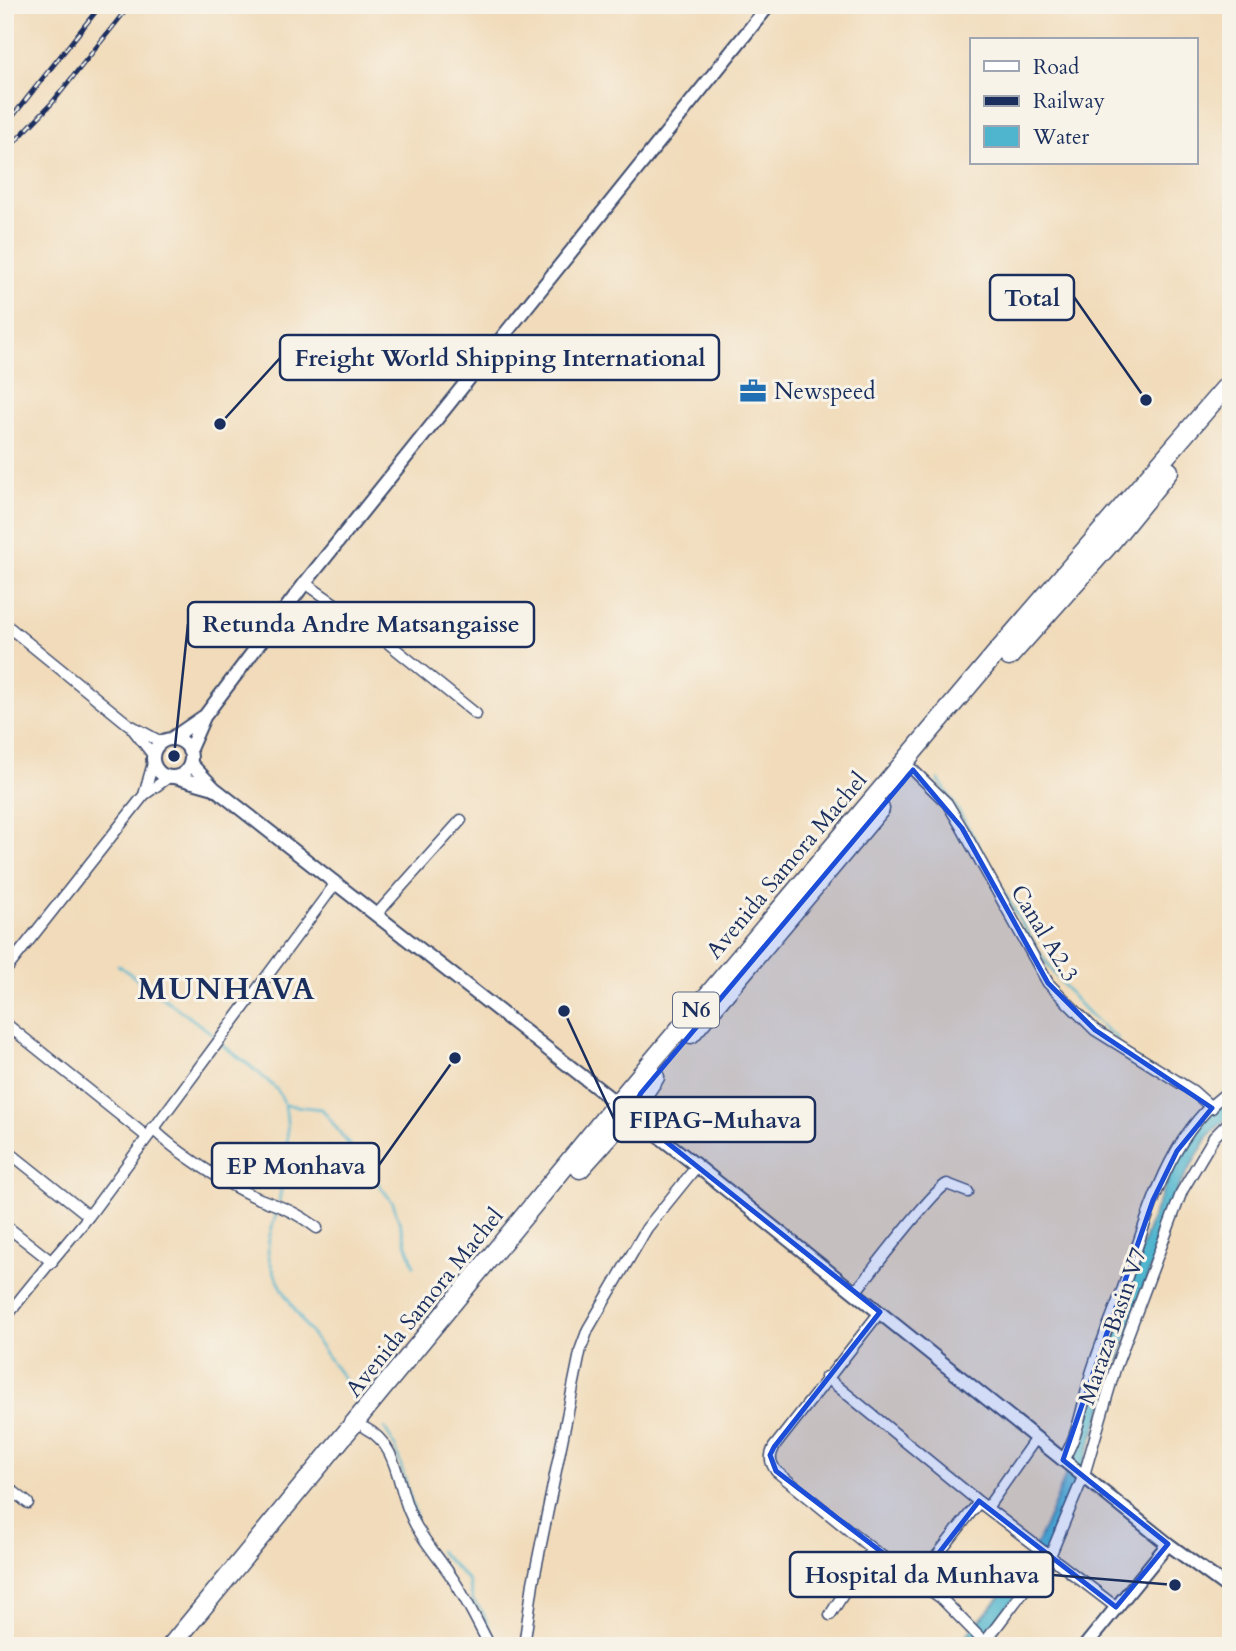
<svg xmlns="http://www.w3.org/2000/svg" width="1236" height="1651" font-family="Cardo,serif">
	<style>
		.water { fill: #4fb5ce; stroke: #357296; stroke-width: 2 }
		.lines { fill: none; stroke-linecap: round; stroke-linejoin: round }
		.stream { stroke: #4fb5ce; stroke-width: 2.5 }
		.street-casing { stroke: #3b496c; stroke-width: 13 }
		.secondary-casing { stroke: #3b496c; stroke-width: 16 }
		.highway-casing { stroke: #3b496c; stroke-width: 21 }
		.street { stroke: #fff; stroke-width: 10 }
		.secondary { stroke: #fff; stroke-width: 12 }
		.highway { stroke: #fff; stroke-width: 18 }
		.rail-casing { stroke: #1b2f5e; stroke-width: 5 }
		.rail { stroke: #f7f3e8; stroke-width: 2.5; stroke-dasharray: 8; stroke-linecap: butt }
		.marked { fill: #1d4ed8; fill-opacity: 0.2; stroke: #1d4ed8; stroke-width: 5; stroke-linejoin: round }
		.labels { text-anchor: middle; stroke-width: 6; stroke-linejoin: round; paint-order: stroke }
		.shield { fill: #f7f3e8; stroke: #5d6a87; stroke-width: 2 }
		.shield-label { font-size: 21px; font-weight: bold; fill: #1b2f5e }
		.poi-label { font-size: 23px; fill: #1b2f5e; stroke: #f7f3e8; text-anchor: start }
		.street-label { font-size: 23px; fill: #1b2f5e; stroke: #f7f3e8 }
		.district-label { font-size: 30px; font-weight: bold; letter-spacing: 2px; fill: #1b2f5e; stroke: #f7f3e8 }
		.leader { fill: none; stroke: #1b2f5e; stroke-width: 2.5 }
		.callout-dot { fill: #1b2f5e; stroke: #f7f3e8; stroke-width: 2.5 }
		.callout { fill: #f7f3e8; stroke: #1b2f5e; stroke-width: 2.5 }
		.callout-label { font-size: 24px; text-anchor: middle; font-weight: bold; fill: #1b2f5e }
	</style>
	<rect width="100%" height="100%" fill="#f7f3e8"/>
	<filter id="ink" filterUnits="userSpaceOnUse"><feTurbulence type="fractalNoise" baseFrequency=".0143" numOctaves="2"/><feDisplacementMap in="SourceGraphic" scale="14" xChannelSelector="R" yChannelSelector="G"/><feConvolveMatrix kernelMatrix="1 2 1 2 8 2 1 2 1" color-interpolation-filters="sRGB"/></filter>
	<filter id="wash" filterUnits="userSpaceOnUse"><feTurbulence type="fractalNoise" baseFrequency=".00686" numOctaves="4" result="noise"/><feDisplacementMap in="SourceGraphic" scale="28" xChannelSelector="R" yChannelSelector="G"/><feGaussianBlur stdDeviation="1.57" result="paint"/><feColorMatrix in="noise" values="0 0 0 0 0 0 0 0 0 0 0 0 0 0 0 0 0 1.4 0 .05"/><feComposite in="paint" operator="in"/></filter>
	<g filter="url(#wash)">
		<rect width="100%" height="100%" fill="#f1dbba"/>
		<path class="water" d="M1231,1095V1114L1210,1134L1178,1188L1084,1463L1051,1546L1038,1568L978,1646H957C990,1609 1025,1572 1045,1526C1080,1447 1102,1361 1131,1279C1153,1215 1175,1137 1231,1095Z"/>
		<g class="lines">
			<path class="stream" d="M938,779C998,865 1031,974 1118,1039
				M118,965L214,1035
				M222,1045C240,1058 261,1073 277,1090C296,1111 284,1174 279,1201
				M1183,1079L1215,1101
				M286,1105L322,1109L393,1203L414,1266
				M278,1208C275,1220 267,1238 268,1250C269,1283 332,1362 352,1390
				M385,1428L396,1449L416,1517
				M439,1551L468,1580L473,1601L482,1611L497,1646"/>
		</g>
	</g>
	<g filter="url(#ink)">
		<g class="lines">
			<defs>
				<path id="street" d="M305,583L367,626L476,714
					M5,624L128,724L161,742
					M131,727L153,755
					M913,770L947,803L962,828L1048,983L1095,1030L1193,1091L1212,1108
					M144,795L153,763
					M376,915L461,820
					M5,971L144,795L169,777
					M5,1023L146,1136
					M152,1128C176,1152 228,1186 260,1199C282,1207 298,1213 317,1228
					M5,1149L89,1216
					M5,1225L52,1262
					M855,1292C870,1274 933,1190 947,1184L968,1192
					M880,1312L774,1447C769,1457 770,1462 776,1471L872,1549L941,1598L988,1646
					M5,1319C31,1283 61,1251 89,1216L336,883
					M826,1377L979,1502L1116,1607
					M365,1428C397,1444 397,1482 409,1511C419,1537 439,1557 453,1579C467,1600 478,1624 490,1646
					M1063,1460C1079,1434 1083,1402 1091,1374C1100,1345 1112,1317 1123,1288C1147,1221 1167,1132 1231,1090
					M5,1485L28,1503
					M987,1508L1036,1438
					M918,1580L979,1502
					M830,1615L872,1549
					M524,1646L533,1583L581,1348L588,1329L647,1228L697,1166
					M982,1646L1050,1556L1084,1475L1115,1369L1182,1191L1214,1137L1231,1120"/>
				<path id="secondary" d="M153 758a19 19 0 1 1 38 0a19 19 0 1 1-38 0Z
					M171,739L203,717
					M189,751L204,717L305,583L769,5
					M190,763L214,788L697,1166L1168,1544L1231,1590
					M175,777L214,788
					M1085,1646L1168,1544"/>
				<path id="highway" d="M1009,657L1107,547L1169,471
					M691,1034L880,809
					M580,1169L630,1113L655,1077
					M171,1646L617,1103L997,652L1231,381"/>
			</defs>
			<use href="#street" class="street-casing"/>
			<use href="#secondary" class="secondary-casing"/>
			<use href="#highway" class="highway-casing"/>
			<use href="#street" class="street"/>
			<use href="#secondary" class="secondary"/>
			<use href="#highway" class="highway"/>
			<defs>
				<path id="rail" d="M5,126L101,5
					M5,152L52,103L130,5"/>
			</defs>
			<use href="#rail" class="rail-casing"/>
			<use href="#rail" class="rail"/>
		</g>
	</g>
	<path class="marked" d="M913,770L962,828L1048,983L1095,1030L1212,1108L1177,1151L1153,1200L1063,1460L1168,1544L1116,1607L979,1501L918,1580L776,1471L770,1455L774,1447L880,1312L630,1113L641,1093Z"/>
	<defs>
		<symbol id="office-bare" viewBox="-9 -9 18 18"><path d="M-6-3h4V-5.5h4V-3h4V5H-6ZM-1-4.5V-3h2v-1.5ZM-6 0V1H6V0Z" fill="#1f6fb2" stroke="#f7f3e8" stroke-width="2.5" paint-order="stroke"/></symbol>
	</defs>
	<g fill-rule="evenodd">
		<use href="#office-bare" x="734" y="372" width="38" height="38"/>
	</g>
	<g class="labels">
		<rect class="shield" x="673" y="992.5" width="46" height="35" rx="5"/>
		<g class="shield-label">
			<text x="696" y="1017">N6</text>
		</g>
		<g class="poi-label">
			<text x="774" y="399">Newspeed</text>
		</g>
		<g class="street-label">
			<text transform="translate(786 865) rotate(-50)" y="8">Avenida Samora Machel</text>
			<text transform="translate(1045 933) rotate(59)" y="8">Canal A2.3</text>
			<text transform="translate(424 1302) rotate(-51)" y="8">Avenida Samora Machel</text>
			<text transform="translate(1112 1326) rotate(-71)" y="8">Maraza Basin V7</text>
		</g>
		<g class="district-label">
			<text x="227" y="999">MUNHAVA</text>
		</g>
	</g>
	<path class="leader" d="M1146 400L1074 297M220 424L280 358M174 756L188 624M564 1011L614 1119M455 1058L379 1165M1175 1585L1053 1575"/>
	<g class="callout-dot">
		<circle cx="1146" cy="400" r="7"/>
		<circle cx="220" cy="424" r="7"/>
		<circle cx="174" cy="756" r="7"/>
		<circle cx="564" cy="1011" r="7"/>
		<circle cx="455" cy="1058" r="7"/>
		<circle cx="1175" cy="1585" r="7"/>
	</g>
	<g class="callout">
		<rect x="990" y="275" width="84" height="45" rx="7"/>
		<rect x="280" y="335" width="439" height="45" rx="7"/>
		<rect x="188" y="602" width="346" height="45" rx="7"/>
		<rect x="614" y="1097" width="201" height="45" rx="7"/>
		<rect x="212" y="1143" width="167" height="45" rx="7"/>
		<rect x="790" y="1552" width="263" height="45" rx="7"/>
	</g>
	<g class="callout-label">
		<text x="1032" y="306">Total</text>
		<text x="500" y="366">Freight World Shipping International</text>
		<text x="361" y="632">Retunda Andre Matsangaisse</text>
		<text x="715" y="1128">FIPAG-Muhava</text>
		<text x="296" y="1174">EP Monhava</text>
		<text x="922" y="1583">Hospital da Munhava</text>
	</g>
	<rect width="1236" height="1651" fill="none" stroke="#f7f3e8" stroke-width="28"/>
	<rect x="970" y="38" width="228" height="126" fill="#f7f3e8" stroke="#9fa5b1" stroke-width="2"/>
	<rect x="984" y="61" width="35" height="10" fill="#ffffff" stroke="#9fa5b1" stroke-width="2"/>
	<text x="1033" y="74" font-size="21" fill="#1b2f5e">Road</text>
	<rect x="984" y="96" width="35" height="10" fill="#1b2f5e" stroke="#9fa5b1" stroke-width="2"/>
	<text x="1033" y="108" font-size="21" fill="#1b2f5e">Railway</text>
	<rect x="984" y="126" width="35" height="21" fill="#4fb5ce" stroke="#9fa5b1" stroke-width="2"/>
	<text x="1033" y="144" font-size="21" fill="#1b2f5e">Water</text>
</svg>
